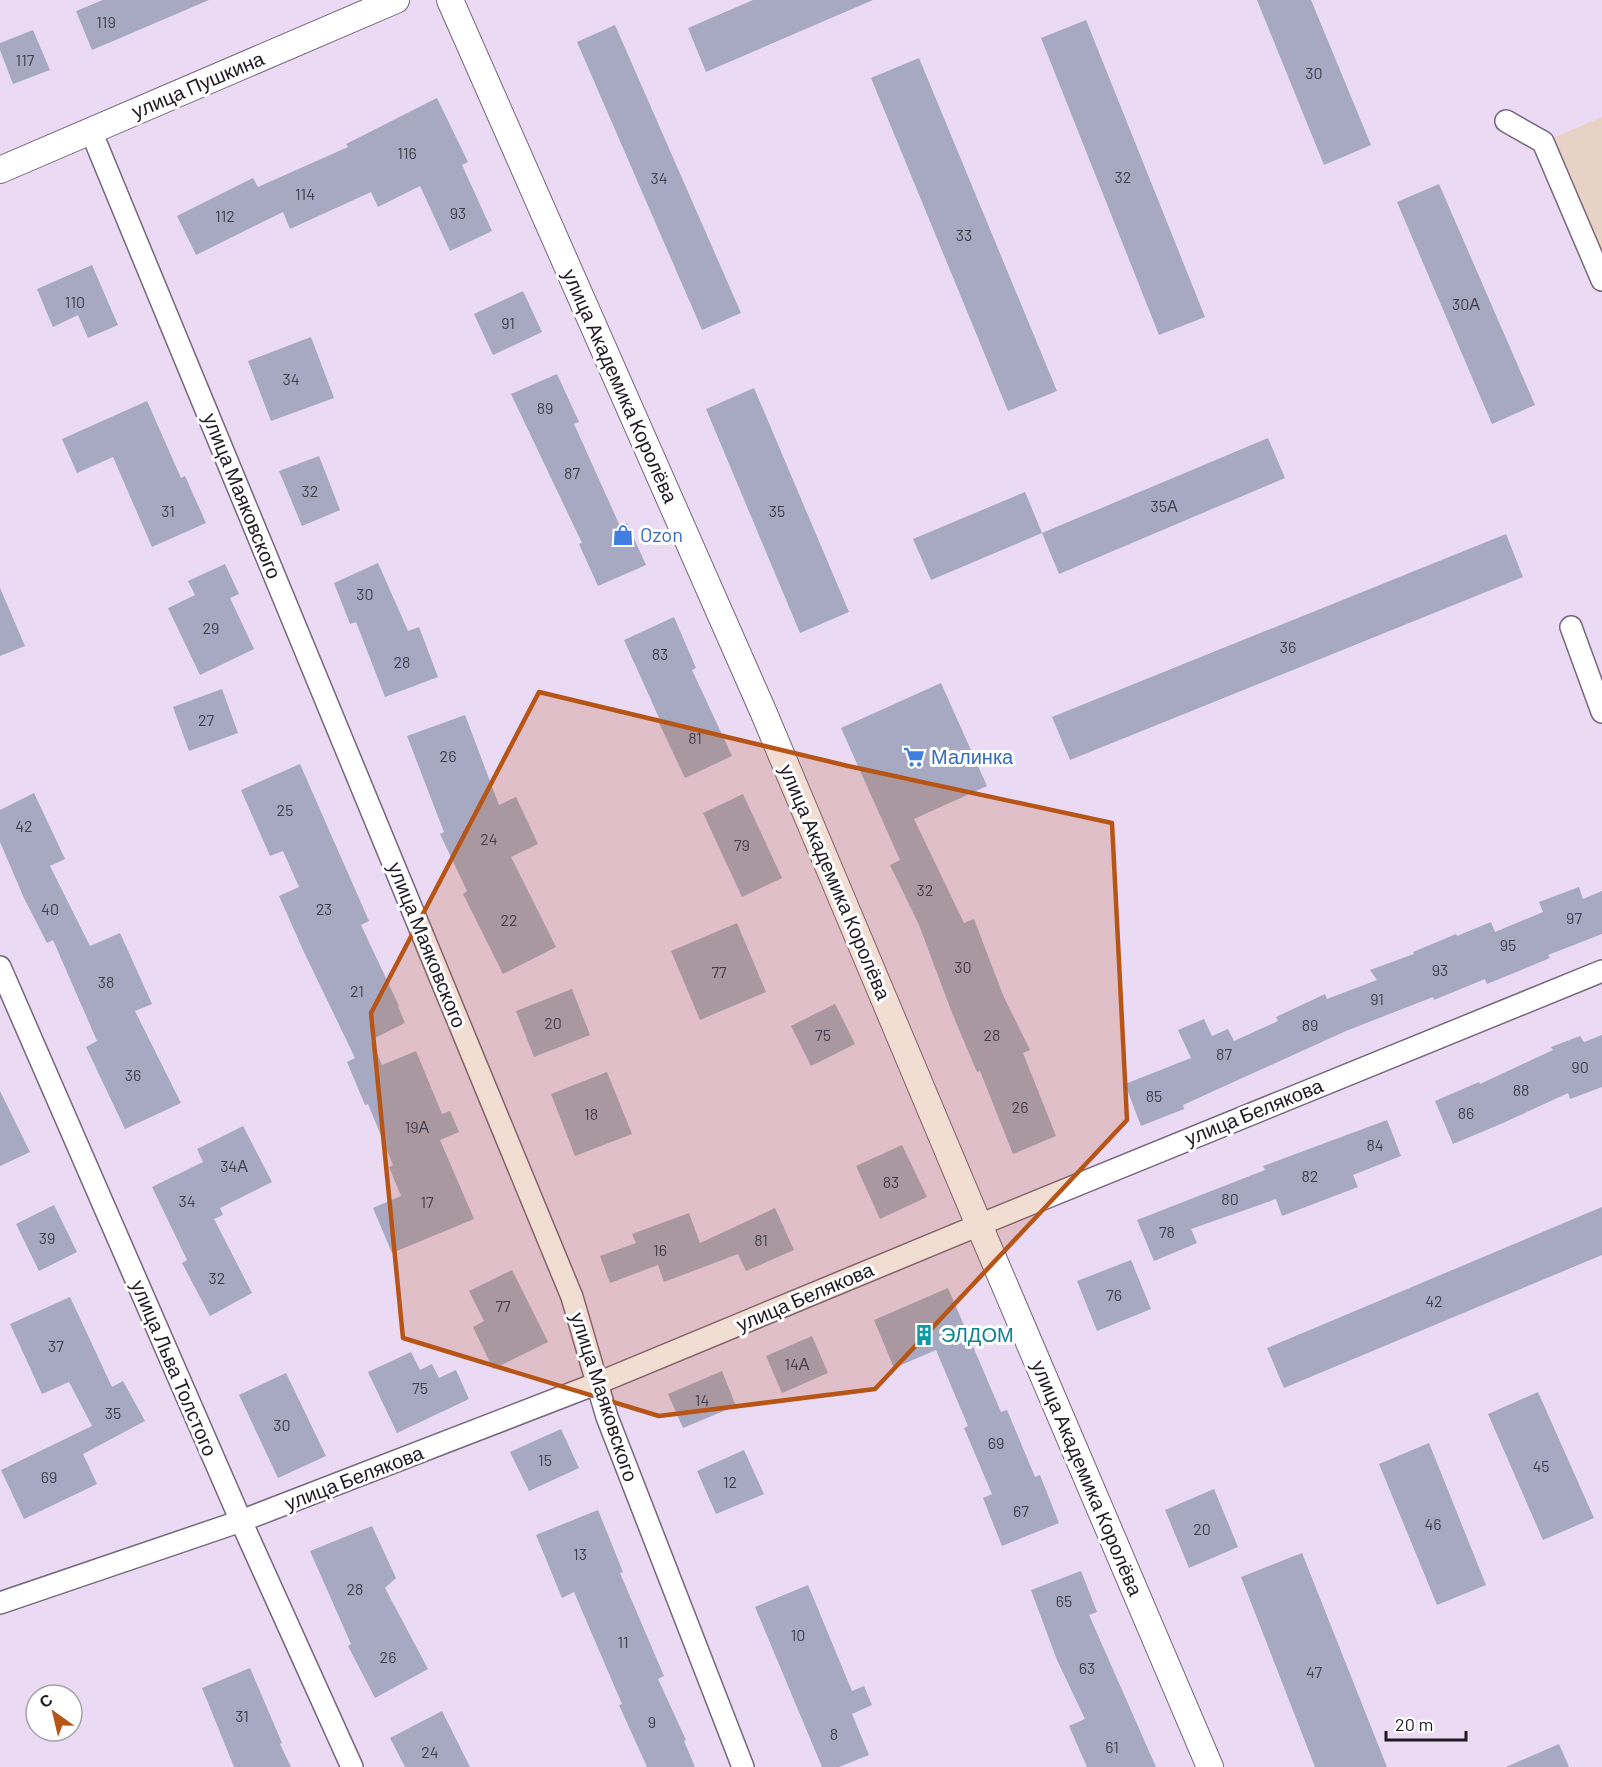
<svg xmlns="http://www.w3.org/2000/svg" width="1602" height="1767" font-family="Barlow,sans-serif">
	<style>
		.education { fill: #e8d2c5 }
		.building { fill: #a7a9c3 }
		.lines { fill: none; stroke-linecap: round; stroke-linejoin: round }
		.minor-casing { stroke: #75677d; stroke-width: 24 }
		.tertiary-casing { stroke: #75677d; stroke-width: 28 }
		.minor { stroke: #fff; stroke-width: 21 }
		.tertiary { stroke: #fff; stroke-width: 26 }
		.marked { fill: #b75517; fill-opacity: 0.2; stroke: #b75517; stroke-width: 4.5; stroke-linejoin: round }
		.labels { text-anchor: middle; stroke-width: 6; stroke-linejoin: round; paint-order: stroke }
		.number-label { font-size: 16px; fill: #423e4b }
		.street-label { font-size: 20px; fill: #201a23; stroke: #fff }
		.shop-label { font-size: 20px; fill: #366cbe; stroke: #fff; text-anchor: start }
		.culture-label { font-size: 20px; fill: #0d838f; stroke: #fff; text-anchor: start }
	</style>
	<rect width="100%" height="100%" fill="#eadaf4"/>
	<path class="education" d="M1602,117V252L1553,138Z"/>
	<path class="building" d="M103,0H209L92,50L76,11Z
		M753,0H873L706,72L688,28Z
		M1257,0H1311L1371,145L1324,165Z
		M1086,20L1205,317L1159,335L1041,38Z
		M615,25L741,313L702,330L577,42Z
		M33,30L50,70L13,84L0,50V43Z
		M919,58L1057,391L1008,411L871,78Z
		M437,98L468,162L462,165L492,231L450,251L420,186L378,207L371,192L290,229L283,212L196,255L177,216L253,178L258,187L348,147L346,144Z
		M1439,184L1535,405L1492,424L1397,202Z
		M92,265L118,325L88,338L78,315L53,327L37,289Z
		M523,291L542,332L493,355L474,314Z
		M311,337L334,398L271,421L248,361Z
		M557,374L579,422L574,424L620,526L627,523L646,565L598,586L579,544L582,543L511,394Z
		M754,388L849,612L800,633L706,409Z
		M147,401L181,478L185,476L206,523L152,547L113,457L77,473L62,439Z
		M1268,438L1285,478L1059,574L1042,533Z
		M319,456L340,510L302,526L279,471Z
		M1025,492L1042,533L931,580L913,539Z
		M1506,534L1523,577L1070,760L1052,717Z
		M378,563L408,631L419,627L438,677L385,697L356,622L350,624L334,583Z
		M225,564L239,594L230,598L254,649L200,675L168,608L195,595L188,581Z
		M0,588L25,646L0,656Z
		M674,617L696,668L692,670L732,756L685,778L658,721L660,720L624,640Z
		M941,683L987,786L914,819L964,923L974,919L1003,995L1030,1050L1023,1053L1056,1136L1013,1154L980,1071L977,1072L952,1013L919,925L890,865L900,860L841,728Z
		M222,689L238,733L189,751L173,707Z
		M465,715L499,805L516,797L538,844L511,857L556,947L503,974L463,894L467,891L440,834L444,832L407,736Z
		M300,764L369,921L361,925L399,1006H398L405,1023L371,1040L382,1065L416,1051L442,1114L450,1111L459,1132L440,1140L474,1219L392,1253L373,1208L401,1196L389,1167L393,1165L368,1104L365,1105L347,1062L355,1058L303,950L279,896L299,887L283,851L270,856L241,790Z
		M34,793L65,859L50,866L90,946L120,933L152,1004L135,1011L181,1103L125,1129L86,1047L97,1041L53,940L47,943L24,898L0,842V810Z
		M743,794L782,878L742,897L703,813Z
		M1579,887L1583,899L1602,891V934L1548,955L1550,958L1487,984L1485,979L1434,1000L1433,997L1346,1031L1183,1105L1184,1109L1141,1126L1125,1084L1191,1058L1178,1030L1204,1019L1212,1036L1228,1029L1234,1041L1278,1021L1276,1017L1325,994L1327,999L1377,980L1370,970L1414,954L1413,952L1456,934L1457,936L1491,922L1495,932L1543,912L1539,902Z
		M737,923L766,992L700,1020L671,951Z
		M572,989L590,1035L534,1057L516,1011Z
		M835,1004L855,1044L811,1066L791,1026Z
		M1602,1035V1087L1570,1099L1568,1093L1503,1123L1453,1144L1435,1101L1479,1082L1480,1084L1553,1050L1551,1047L1580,1036L1584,1042Z
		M607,1072L632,1134L575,1156L551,1094Z
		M0,1091L30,1152L0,1166Z
		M1387,1120L1401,1156L1353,1175L1358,1187L1282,1216L1276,1199L1191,1229L1197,1243L1154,1261L1137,1220L1265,1170L1263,1166Z
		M243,1126L272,1182L220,1208L223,1215L214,1219L252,1293L210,1316L182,1263L187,1260L152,1187L203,1162L197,1149Z
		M902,1145L927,1197L880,1219L856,1166Z
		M54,1205L77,1252L39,1271L16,1224Z
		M1602,1207V1255L1284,1388L1267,1348Z
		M775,1208L794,1250L746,1271L738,1254L664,1282L658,1265L610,1283L600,1256L636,1243L632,1234L689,1213L700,1243Z
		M1131,1260L1151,1309L1097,1331L1077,1281Z
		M512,1270L548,1342L493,1369L473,1327L484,1321L469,1291Z
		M948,1288L1001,1412L1007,1410L1035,1477L1040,1475L1059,1523L1002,1546L983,1498L992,1494L964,1428L968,1426L936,1350L894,1368L874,1320Z
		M70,1297L112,1387L123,1381L145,1421L83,1454L97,1484L24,1519L1,1470L92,1426L69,1382L42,1394L10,1324Z
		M812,1336L828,1373L782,1393L766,1356Z
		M411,1352L420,1370L432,1364L439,1378L456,1370L469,1399L397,1433L368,1372Z
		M722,1371L736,1406L683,1428L668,1394Z
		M286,1373L326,1456L278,1478L239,1395Z
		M1538,1392L1594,1518L1543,1540L1488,1414Z
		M561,1429L579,1468L529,1491L510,1452Z
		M1429,1443L1486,1585L1437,1605L1379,1464Z
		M744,1450L764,1494L716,1514L697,1471Z
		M1214,1489L1238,1547L1189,1568L1165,1510Z
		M598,1510L623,1572L620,1573L664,1676L658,1679L686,1740L684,1741L695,1767H647L619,1705L622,1704L574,1592L562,1598L536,1535Z
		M372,1526L396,1578L385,1588L428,1669L375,1698L348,1646L351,1644L310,1551Z
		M1302,1553L1387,1767H1315L1241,1577Z
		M1081,1571L1097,1612L1089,1615L1156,1767H1087L1069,1726L1085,1719L1057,1660L1031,1590Z
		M808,1585L852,1691L864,1686L872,1705L852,1714L869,1755L839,1767H822L755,1607Z
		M250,1668L282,1743L280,1744L291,1767H234L202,1688Z
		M442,1711L470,1767H405L390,1738Z
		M1559,1744L1569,1767H1506Z"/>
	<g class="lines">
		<defs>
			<path id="minor" d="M1506,121L1543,142L1602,280
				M91,131L572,1297L607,1417L743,1767
				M1571,627L1602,712
				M0,967L241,1521L352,1767
				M0,1603L241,1521L598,1383L979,1225L1602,971"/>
			<path id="tertiary" d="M450,0L763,711L979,1225L1210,1767
				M0,170L396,0"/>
		</defs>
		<use href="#minor" class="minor-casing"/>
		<use href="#tertiary" class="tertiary-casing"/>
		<use href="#minor" class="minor"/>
		<use href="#tertiary" class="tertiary"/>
	</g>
	<path class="marked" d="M539,692L848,766L1112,823L1127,1120L875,1389L659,1416L403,1338L371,1013Z"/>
	<defs>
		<symbol id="shop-bare" viewBox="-9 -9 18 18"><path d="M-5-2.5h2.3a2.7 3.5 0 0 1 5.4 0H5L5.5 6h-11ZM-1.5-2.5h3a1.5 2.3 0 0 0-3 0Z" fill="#3f7fe0" stroke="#fff" stroke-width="2.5" paint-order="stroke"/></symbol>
		<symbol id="supermarket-bare" viewBox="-9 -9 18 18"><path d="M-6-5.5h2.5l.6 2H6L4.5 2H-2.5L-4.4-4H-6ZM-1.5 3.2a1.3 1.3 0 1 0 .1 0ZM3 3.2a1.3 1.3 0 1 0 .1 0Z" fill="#3f7fe0" stroke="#fff" stroke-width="2.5" paint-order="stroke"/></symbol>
		<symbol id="building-bare" viewBox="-9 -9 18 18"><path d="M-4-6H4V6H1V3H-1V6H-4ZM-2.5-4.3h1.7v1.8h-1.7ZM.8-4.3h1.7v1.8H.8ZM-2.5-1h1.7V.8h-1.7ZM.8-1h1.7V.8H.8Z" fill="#0f9aa8" stroke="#fff" stroke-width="2.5" paint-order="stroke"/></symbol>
	</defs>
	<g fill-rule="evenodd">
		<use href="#shop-bare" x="608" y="520" width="30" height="30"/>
		<use href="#supermarket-bare" x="899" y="742" width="30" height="30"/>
		<use href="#building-bare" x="909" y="1320" width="30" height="30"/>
	</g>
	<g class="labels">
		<g class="number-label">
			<text x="106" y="28">119</text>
			<text x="25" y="66">117</text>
			<text x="1314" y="79">30</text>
			<text x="407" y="159">116</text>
			<text x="1123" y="183">32</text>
			<text x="659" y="184">34</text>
			<text x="305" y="200">114</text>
			<text x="458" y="219">93</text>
			<text x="225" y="222">112</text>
			<text x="964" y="241">33</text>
			<text x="75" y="308">110</text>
			<text x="1466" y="310">30А</text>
			<text x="508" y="329">91</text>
			<text x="291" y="385">34</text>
			<text x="545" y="414">89</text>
			<text x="572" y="479">87</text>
			<text x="310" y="497">32</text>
			<text x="1164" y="512">35А</text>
			<text x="168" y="517">31</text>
			<text x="777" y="517">35</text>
			<text x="365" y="600">30</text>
			<text x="211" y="634">29</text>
			<text x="1288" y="653">36</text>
			<text x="660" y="660">83</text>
			<text x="402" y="668">28</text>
			<text x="206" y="726">27</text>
			<text x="695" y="744">81</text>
			<text x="448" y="762">26</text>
			<text x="285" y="816">25</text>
			<text x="24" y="832">42</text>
			<text x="489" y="845">24</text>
			<text x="742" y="851">79</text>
			<text x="925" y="896">32</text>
			<text x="50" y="915">40</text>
			<text x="324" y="915">23</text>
			<text x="1574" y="924">97</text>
			<text x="509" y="926">22</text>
			<text x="1508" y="951">95</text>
			<text x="963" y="973">30</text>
			<text x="1440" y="976">93</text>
			<text x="719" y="978">77</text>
			<text x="106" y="988">38</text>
			<text x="357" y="997">21</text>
			<text x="1377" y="1005">91</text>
			<text x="553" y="1029">20</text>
			<text x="1310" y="1031">89</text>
			<text x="823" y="1041">75</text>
			<text x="992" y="1041">28</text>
			<text x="1224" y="1060">87</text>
			<text x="1580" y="1073">90</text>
			<text x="133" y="1081">36</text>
			<text x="1521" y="1096">88</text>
			<text x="1154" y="1102">85</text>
			<text x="1020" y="1113">26</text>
			<text x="1466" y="1119">86</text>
			<text x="591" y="1120">18</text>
			<text x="417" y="1133">19А</text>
			<text x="1375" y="1151">84</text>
			<text x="234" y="1172">34А</text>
			<text x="1310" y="1182">82</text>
			<text x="891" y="1188">83</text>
			<text x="1230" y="1205">80</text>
			<text x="187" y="1207">34</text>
			<text x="427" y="1208">17</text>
			<text x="1167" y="1238">78</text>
			<text x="47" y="1244">39</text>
			<text x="761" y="1246">81</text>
			<text x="660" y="1256">16</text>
			<text x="217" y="1284">32</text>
			<text x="1114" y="1301">76</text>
			<text x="1434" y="1307">42</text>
			<text x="503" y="1312">77</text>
			<text x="56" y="1352">37</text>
			<text x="797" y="1370">14А</text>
			<text x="420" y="1394">75</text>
			<text x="702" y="1406">14</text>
			<text x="113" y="1419">35</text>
			<text x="282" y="1431">30</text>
			<text x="996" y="1449">69</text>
			<text x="545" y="1466">15</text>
			<text x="1541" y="1472">45</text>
			<text x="49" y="1483">69</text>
			<text x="730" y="1488">12</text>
			<text x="1021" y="1517">67</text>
			<text x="1433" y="1530">46</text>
			<text x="1202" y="1535">20</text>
			<text x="580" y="1560">13</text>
			<text x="355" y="1595">28</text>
			<text x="1064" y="1607">65</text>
			<text x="798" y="1641">10</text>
			<text x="623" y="1648">11</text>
			<text x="388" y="1663">26</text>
			<text x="1087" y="1674">63</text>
			<text x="1314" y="1678">47</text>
			<text x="242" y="1722">31</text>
			<text x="652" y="1728">9</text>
			<text x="834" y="1740">8</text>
			<text x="1112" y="1753">61</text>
			<text x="430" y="1758">24</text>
		</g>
		<g class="street-label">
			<text transform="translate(198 85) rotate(-23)" y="7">улица Пушкина</text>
			<text transform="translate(620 386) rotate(66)" y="7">улица Академика Королёва</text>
			<text transform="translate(242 496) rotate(68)" y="7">улица Маяковского</text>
			<text transform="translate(835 882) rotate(67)" y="7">улица Академика Королёва</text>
			<text transform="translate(427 945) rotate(68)" y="7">улица Маяковского</text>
			<text transform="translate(1254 1112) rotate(-22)" y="7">улица Белякова</text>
			<text transform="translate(805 1297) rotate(-23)" y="7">улица Белякова</text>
			<text transform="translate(174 1368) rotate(67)" y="7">улица Льва Толстого</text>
			<text transform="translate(604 1397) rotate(72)" y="7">улица Маяковского</text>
			<text transform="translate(354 1478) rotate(-21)" y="7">улица Белякова</text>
			<text transform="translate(1087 1478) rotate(67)" y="7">улица Академика Королёва</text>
		</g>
		<g class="shop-label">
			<text x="640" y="542">Ozon</text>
			<text x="931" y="764">Малинка</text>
		</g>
		<g class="culture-label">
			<text x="941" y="1342">ЭЛДОМ</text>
		</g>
	</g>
	<g transform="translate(54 1713) rotate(326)"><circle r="28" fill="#ffffff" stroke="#a6a3a7" stroke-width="1.5"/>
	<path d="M0-4.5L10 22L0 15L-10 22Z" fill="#b75517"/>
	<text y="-9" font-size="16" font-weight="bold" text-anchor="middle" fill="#201a23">С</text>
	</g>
	<path d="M1386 1731v9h80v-9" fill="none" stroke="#201a23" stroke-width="3"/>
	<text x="1395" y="1731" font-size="18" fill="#201a23" stroke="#ffffff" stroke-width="4.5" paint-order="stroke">20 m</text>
</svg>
